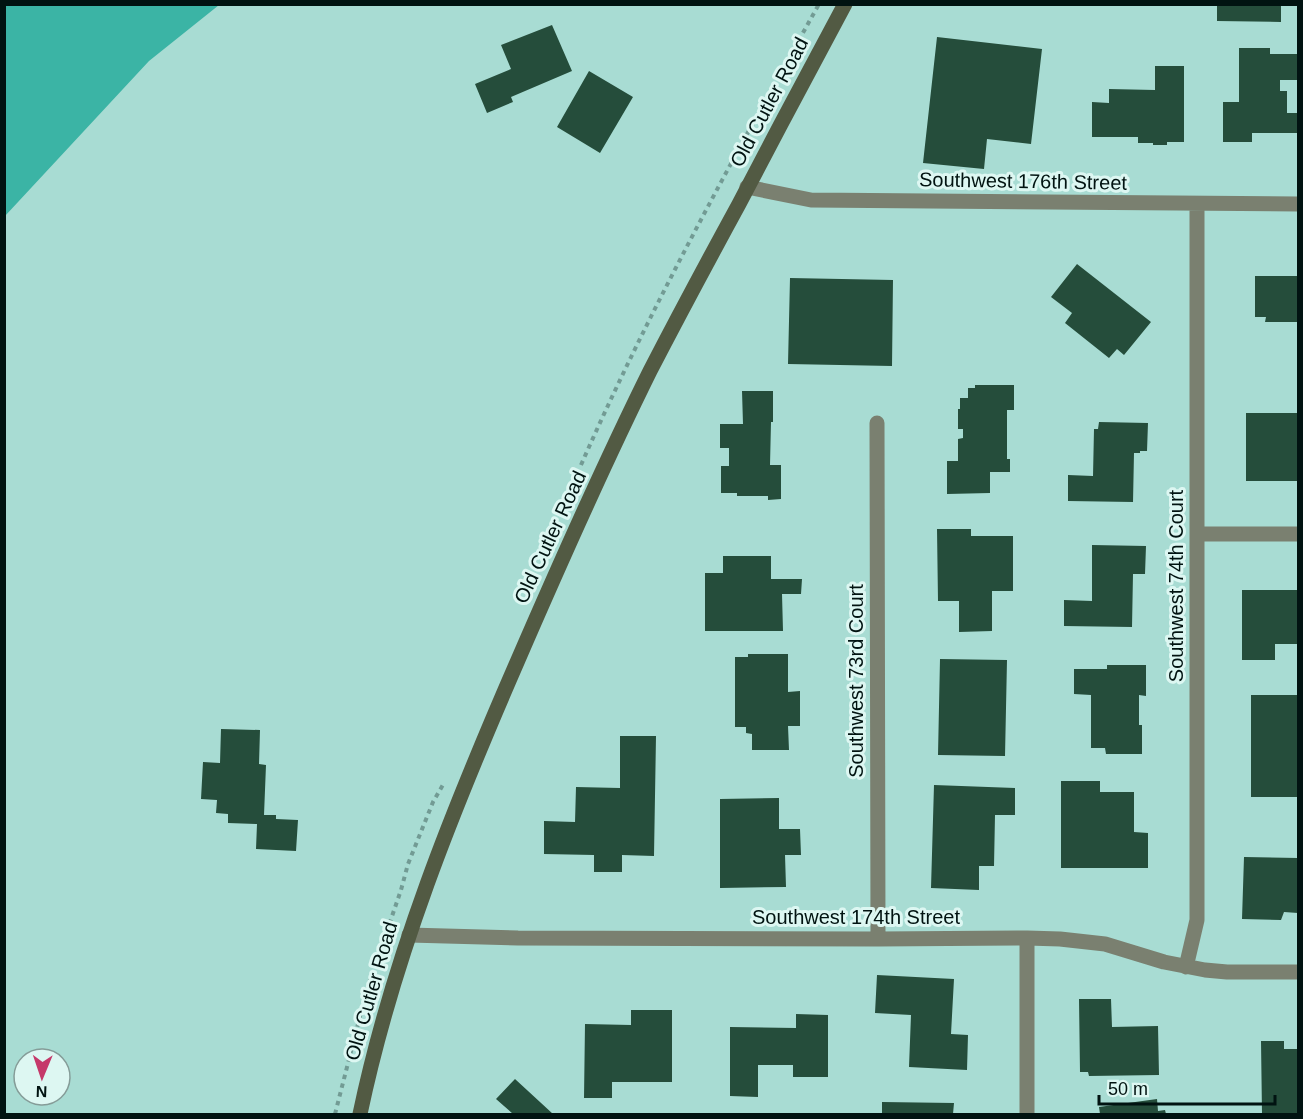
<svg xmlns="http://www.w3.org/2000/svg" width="1303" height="1119" font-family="Helvetica,sans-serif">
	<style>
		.green { fill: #3bb4a5 }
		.building { fill: #254d3b }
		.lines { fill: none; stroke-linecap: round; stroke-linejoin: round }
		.path { stroke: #729b94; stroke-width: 4; stroke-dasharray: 4.5 4.5; stroke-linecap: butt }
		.minor { stroke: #7a8070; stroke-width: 15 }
		.secondary { stroke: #525a43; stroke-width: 15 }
		.labels { text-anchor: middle; stroke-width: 6; stroke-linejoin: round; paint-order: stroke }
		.street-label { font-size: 20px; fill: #011311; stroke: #ddf7f2 }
	</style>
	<rect width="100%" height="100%" fill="#a8dcd3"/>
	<path class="green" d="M5,4H219V5L149,61L5,216Z"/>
	<path class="building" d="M1217,4H1281V22L1217,21Z
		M552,25L572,71L511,97L513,102L487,113L475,84L511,69L501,45Z
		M937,37L1042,49L1031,144L987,139L984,169L923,163Z
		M1239,48H1270V54H1298V80H1280V91H1287V113H1298V133H1252V142H1223V102H1239Z
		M1155,66H1184V142H1167V145H1153V143H1138V137H1092V102L1109,103V89L1155,90Z
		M589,71L633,97L600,153L557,127Z
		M1077,264L1151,322L1124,355L1117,349L1109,358L1065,323L1072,313L1051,297Z
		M1255,276H1298V322H1265L1266,317H1255Z
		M790,278L893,280L892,366L788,364Z
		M975,385H1014V410H1007V459H1010V472H990V493L947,494V461H958V439L963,438V429H958V409H960V398H968V388H975Z
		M742,391H773V422H771L770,465H781V499L768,500V496H737V493H721V466H729V448H720V424H743Z
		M1246,413H1298V481H1246Z
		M1099,422L1148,423L1147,451H1140V453H1134L1133,502L1068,501V475L1093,476L1094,429H1098Z
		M937,529H971V536H1013V591H992V631L959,632V601H938Z
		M1092,545L1146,546L1145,574H1133L1132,627L1064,626V600L1092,601Z
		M723,556H771V579H802L801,594H782L783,631H705V573H723Z
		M1242,590H1298V644H1275V660H1242Z
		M748,654H788V692L800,691V726H788L789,750H752V734L746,733V727H735V657H748Z
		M940,659L1007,660L1005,756L938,755Z
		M1107,665H1146V696L1139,695V725H1142V754H1106L1105,748H1091V695L1074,694V669H1107Z
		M1251,695H1298V797H1251Z
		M221,729L260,730L259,764L266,765L264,815H276V819L298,820L296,851L256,849L257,824L228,823V814L216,813L217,800L201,799L203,762L220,763Z
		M620,736H656L654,856L622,855V872H594V855L544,854V821L575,822L576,787L620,788Z
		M1061,781H1100V792H1134V832L1148,833V868H1061Z
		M934,785L1015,788V815H995L994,866H979V890L931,888Z
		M779,798V829H800L801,855H785L786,887L720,888V799Z
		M1244,857L1298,858V913L1284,912L1281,920L1242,919Z
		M877,975L954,979L951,1034L968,1035L967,1070L909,1067L911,1015L875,1013Z
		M1079,999H1111L1112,1027L1158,1026L1159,1075L1089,1076L1088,1072H1080Z
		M631,1010H672V1082H612V1098H584L585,1024L631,1025Z
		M796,1014L828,1015V1077H793V1065H758V1097L730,1096V1027L796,1028Z
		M1261,1041H1284V1049H1298V1114H1262Z
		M515,1079L553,1114H513L496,1099Z
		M1157,1099L1158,1111L1165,1110L1166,1114H1100L1099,1107Z
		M882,1102L954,1103L953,1114H882Z"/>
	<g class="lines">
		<path class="path" d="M581,465C651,306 735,155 819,4
			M335,1114L367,989L401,890L408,864L433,802L444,783"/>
		<path class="minor" d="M747,187L811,200L1298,204
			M877,423L878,939
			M1197,534H1298
			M409,935L518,938L878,939L1027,938L1060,939L1105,944L1164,962L1205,970L1227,972H1298
			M1027,938V1114
			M1186,967L1197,920V204"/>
		<path class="secondary" d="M360,1114C393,957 454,807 518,660C560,563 603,466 650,371C679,315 709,259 739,204C774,137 809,71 845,4"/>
	</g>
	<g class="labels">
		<g class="street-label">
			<text transform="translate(769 102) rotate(-62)" y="7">Old Cutler Road</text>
			<text transform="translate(1023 181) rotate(1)" y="7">Southwest 176th Street</text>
			<text transform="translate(550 537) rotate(-65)" y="7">Old Cutler Road</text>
			<text transform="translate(1176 586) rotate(-90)" y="7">Southwest 74th Court</text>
			<text transform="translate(856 681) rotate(-90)" y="7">Southwest 73rd Court</text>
			<text x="856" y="924">Southwest 174th Street</text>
			<text transform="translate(371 991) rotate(-74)" y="7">Old Cutler Road</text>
		</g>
	</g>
	<rect width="1303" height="1119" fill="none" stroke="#011311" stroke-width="12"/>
	<g transform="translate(42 1077) rotate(182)"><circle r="28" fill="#ddf7f2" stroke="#859c98" stroke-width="1.5"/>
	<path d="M0-4.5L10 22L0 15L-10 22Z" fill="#c5396a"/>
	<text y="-9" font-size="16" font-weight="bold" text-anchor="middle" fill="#011311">N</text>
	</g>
	<path d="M1099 1095v9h176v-9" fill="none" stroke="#011311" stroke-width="3"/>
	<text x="1108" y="1095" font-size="18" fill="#011311" stroke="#ddf7f2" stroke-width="4.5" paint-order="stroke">50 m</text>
</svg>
